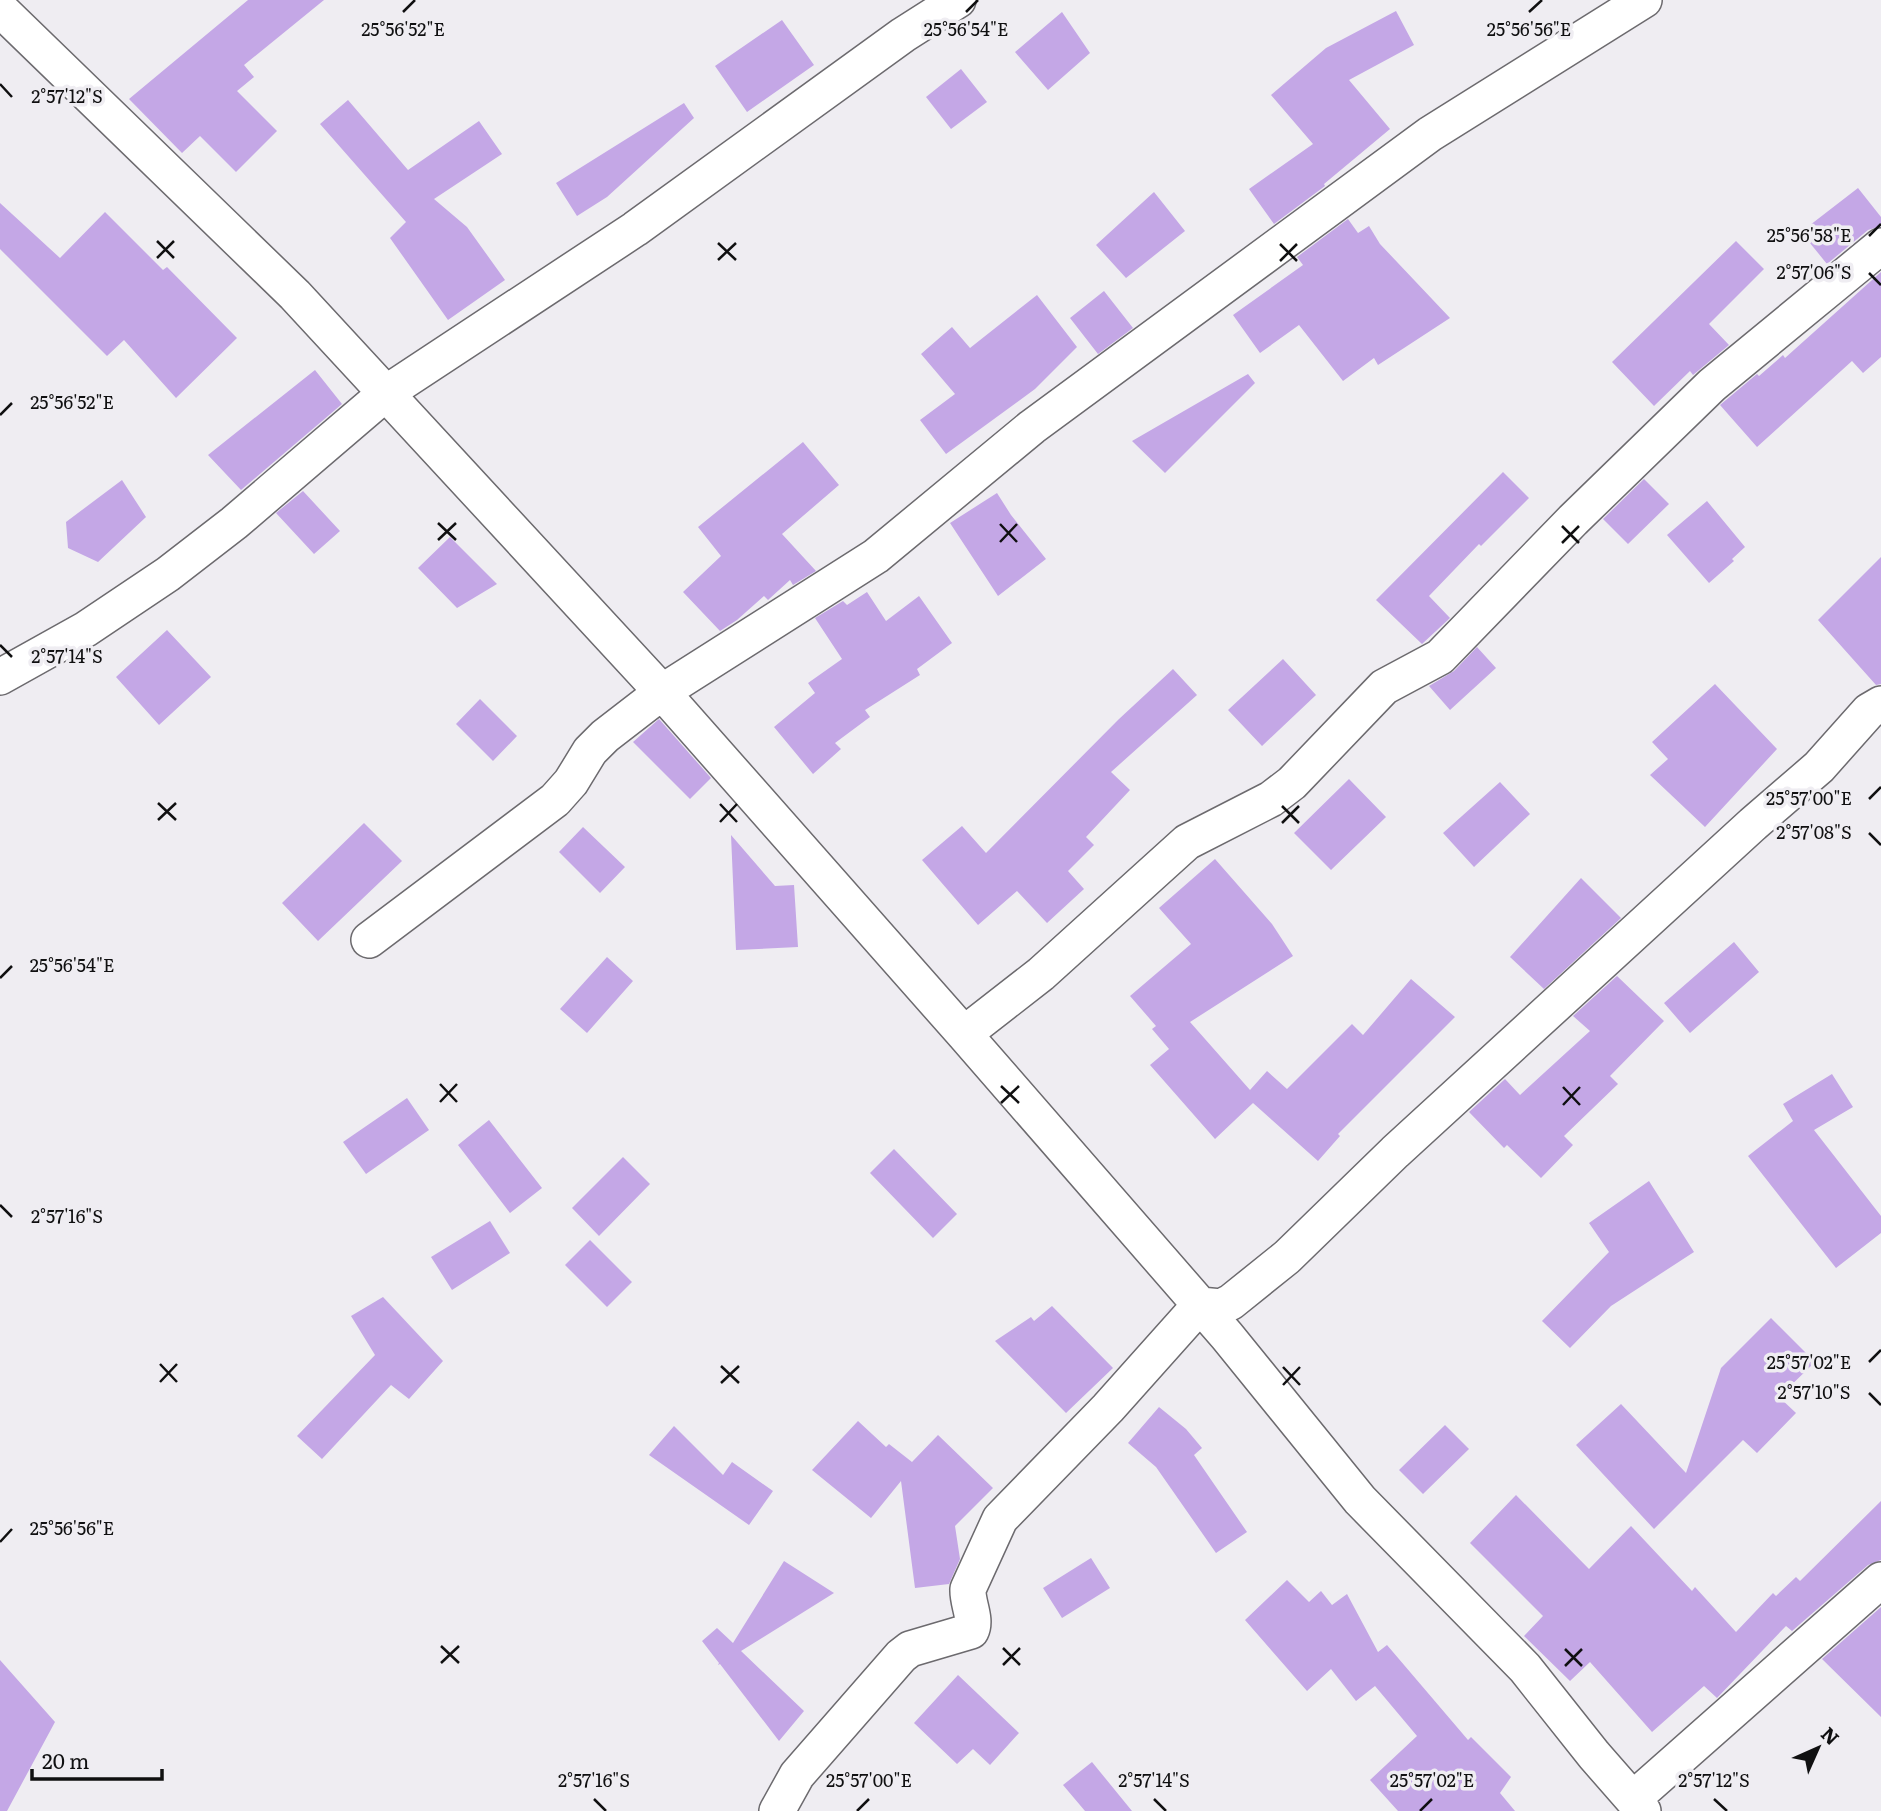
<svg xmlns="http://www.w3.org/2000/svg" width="1881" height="1811" font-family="Literata,serif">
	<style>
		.building { fill: #c4a7e6 }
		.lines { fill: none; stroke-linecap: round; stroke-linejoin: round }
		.street-casing { stroke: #6c6a6e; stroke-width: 38 }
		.street { stroke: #fff; stroke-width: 35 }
		.ticks { fill: none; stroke: #101011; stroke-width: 2.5 }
		.ticks-label { font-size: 18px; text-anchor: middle; fill: #101011; stroke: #efedf2; stroke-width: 7; stroke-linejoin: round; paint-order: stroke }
	</style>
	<rect width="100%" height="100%" fill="#efedf2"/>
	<path class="building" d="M248,0H324L244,65L254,77L237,91L277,131L236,172L200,136L182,153L129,99Z
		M1396,11L1414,45L1349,80L1390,129L1324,184L1325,186L1274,224L1249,189L1313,144L1271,95L1326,48Z
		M1062,12L1090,53L1048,90L1015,52Z
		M782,20L814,65L747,112L715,66Z
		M961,69L987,102L951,129L926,97Z
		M348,100L408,170L479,121L502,154L434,199L467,227L505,280L448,320L390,238L406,222L320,124Z
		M684,103L694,118L607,197L577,216L556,183Z
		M1858,188L1881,217V226L1868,230L1827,264L1801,232Z
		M1154,192L1185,231L1126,278L1096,245Z
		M0,203L60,258L105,212L163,270L167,267L237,338L176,398L124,340L107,356L0,249Z
		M1348,219L1358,233L1369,226L1380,244L1450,318L1378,365L1374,358L1343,381L1299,325L1260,353L1233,315L1303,265L1297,257Z
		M1736,241L1764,269L1709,324L1729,345L1693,375L1690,371L1654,406L1612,362Z
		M1881,272V357L1863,373L1852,361L1757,447L1720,405L1757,374L1759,376L1783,355L1785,358Z
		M1104,291L1133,328L1098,354L1070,318Z
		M1037,295L1077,347L1035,389L946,454L920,420L955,394L921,354L952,327L970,348Z
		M315,370L342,404L241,490L208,455Z
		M1248,374L1255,383L1165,473L1132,441Z
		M803,442L839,485L782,534L816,571L793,585L790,580L768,600L764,596L737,620L720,631L683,592L721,556L698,527Z
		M1503,472L1529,498L1481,546L1479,544L1429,596L1450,618L1422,644L1376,600Z
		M1644,479L1669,504L1628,544L1603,519Z
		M122,480L146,517L98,562L68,548L66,522Z
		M303,491L340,531L314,554L276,513Z
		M997,493L1011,515L1046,559L998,596L950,523Z
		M1707,501L1745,547L1732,559L1734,561L1709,583L1667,535Z
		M450,537L497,584L457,608L418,568Z
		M1881,557V684L1876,685L1818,620Z
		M867,592L886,621L919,596L952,643L917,669L920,675L865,710L870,717L835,743L841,749L813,774L774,727L815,693L808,683L842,659L815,618L843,601L847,605Z
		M167,630L211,677L159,725L116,677Z
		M1477,647L1496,668L1450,710L1429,686L1454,671Z
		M1283,659L1316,695L1262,746L1228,710Z
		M1173,669L1197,695L1111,772L1130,790L1086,837L1094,845L1068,871L1084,889L1047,923L1017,891L978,925L922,860L962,826L986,853L1119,719Z
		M1715,684L1777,749L1705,827L1650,775L1668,759L1652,742Z
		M480,699L517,736L493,761L456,724Z
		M659,719L711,778L690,799L633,742Z
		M1349,779L1386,817L1331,870L1294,833Z
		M1500,782L1530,814L1474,867L1443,833Z
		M364,823L402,861L318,941L282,903Z
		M583,827L625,867L600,893L559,852Z
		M731,835L775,886L794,885L798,947L736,950Z
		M1215,859L1272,924L1293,956L1190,1022L1250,1090L1267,1071L1287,1089L1352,1024L1363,1035L1411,979L1455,1017L1338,1134L1340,1136L1318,1161L1253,1103L1215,1139L1150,1065L1169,1049L1152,1029L1156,1026L1130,996L1191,944L1159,908Z
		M1581,878L1621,918L1544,989L1510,957Z
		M1734,942L1759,972L1690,1033L1664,1003Z
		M607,957L633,981L587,1033L560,1009Z
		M1617,976L1664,1021L1610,1076L1618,1084L1564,1136L1573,1145L1541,1178L1507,1145L1504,1148L1469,1112L1505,1079L1520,1095L1590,1031L1573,1016Z
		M1832,1074L1853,1107L1814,1130L1881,1216V1233L1836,1268L1748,1156L1793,1121L1783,1104Z
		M407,1098L429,1130L366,1174L343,1142Z
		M489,1120L542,1188L510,1213L458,1145Z
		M894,1149L957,1214L933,1238L870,1173Z
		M623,1157L650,1184L599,1236L572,1208Z
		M1649,1181L1694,1252L1611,1306L1570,1348L1542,1321L1609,1252L1589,1223Z
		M490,1221L510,1253L452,1290L431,1257Z
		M590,1240L632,1282L607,1307L565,1265Z
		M383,1297L443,1361L409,1399L391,1385L322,1459L297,1436L375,1355L351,1316Z
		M1052,1306L1113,1368L1066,1413L995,1341L1031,1317L1034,1321Z
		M1771,1318L1815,1362L1779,1397L1796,1413L1757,1453L1743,1440L1654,1529L1576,1445L1621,1404L1686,1473L1721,1368Z
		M1159,1407L1186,1429L1202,1448L1194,1455L1247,1532L1216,1553L1156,1467L1128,1443Z
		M858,1421L886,1447L889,1444L912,1462L938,1435L993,1488L955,1526L960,1559L949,1584L915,1588L901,1481L871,1518L812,1470Z
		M1445,1425L1469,1449L1423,1494L1399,1470Z
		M674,1426L723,1475L732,1462L773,1491L749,1525L649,1455Z
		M1516,1495L1589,1569L1631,1526L1692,1591L1695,1587L1736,1632L1773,1593L1776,1596L1796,1577L1800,1581L1881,1501V1560L1868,1565L1792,1631L1786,1626L1717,1698L1704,1686L1652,1732L1590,1662L1570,1681L1524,1636L1543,1616L1470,1543Z
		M1091,1558L1110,1588L1062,1618L1043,1588Z
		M784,1561L834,1593L741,1651L804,1711L779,1741L720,1664L718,1665L719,1663L702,1641L717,1628L733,1643Z
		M1287,1580L1309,1602L1321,1591L1332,1605L1347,1594L1378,1652L1387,1645L1468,1740L1471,1737L1511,1777L1500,1793L1515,1811H1398L1370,1780L1417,1736L1375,1686L1356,1701L1331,1669L1307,1691L1245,1620Z
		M1881,1607V1717L1822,1659Z
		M0,1660L55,1722L7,1811H0Z
		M958,1675L1019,1733L990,1765L973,1749L957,1764L914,1723Z
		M1092,1762L1132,1811H1085L1063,1785Z"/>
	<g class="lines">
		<defs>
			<path id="street" d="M0,9L295,295L662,692L964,1034L1227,1336L1360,1500L1525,1668L1594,1755L1643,1811
				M0,677L86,629L168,574L234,523L386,393L635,229L903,35L958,0
				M369,940L555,800L571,782L590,751L605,736L662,692L876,556L1032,427L1430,134L1644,0
				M964,1034L1041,974L1187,842L1271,799L1292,783L1384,687L1440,657L1573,520L1712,385L1881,246
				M1633,1799L1881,1580
				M777,1811L797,1775L901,1656L910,1649L971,1631C977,1619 967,1603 968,1589L1000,1519L1108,1408L1200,1305L1221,1307L1231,1302L1287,1257L1395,1152L1753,824L1819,767L1869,711L1881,704"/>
		</defs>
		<use href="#street" class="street-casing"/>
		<use href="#street" class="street"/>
	</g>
	<path class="ticks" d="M403,12L415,0M966,12L978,0M1529,12L1542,0M0,84L12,97M1869,236L1881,224M157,241L174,258M718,243L736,260M1280,244L1297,261M157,258L174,241M718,260L736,243M1280,261L1297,244M1869,273L1881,285M0,415L12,403M438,523L456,540M1000,524L1017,542M1562,526L1579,543M438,540L456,523M1000,542L1017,524M1562,543L1579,526M0,645L12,657M1869,799L1881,787M158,803L176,820M720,804L737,822M1282,806L1299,823M158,820L176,803M720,822L737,804M1282,823L1299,806M1869,833L1881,845M0,978L12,966M440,1084L457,1102M1001,1086L1019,1103M1563,1087L1580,1105M440,1102L457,1084M1001,1103L1019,1086M1563,1105L1580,1087M0,1205L12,1217M1869,1362L1881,1350M160,1364L177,1382M721,1366L739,1383M1283,1367L1300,1385M160,1382L177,1364M721,1383L739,1366M1283,1385L1300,1367M1869,1393L1881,1405M0,1542L12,1529M441,1646L459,1663M1003,1648L1020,1665M1565,1649L1582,1666M441,1663L459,1646M1003,1665L1020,1648M1565,1666L1582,1649M594,1799L606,1811M1154,1799L1166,1811M1714,1799L1727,1811M857,1811L869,1799M1420,1811L1432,1799"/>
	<g class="ticks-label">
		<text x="403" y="36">25°56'52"E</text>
		<text x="966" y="36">25°56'54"E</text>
		<text x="1529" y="36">25°56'56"E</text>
		<text x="67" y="103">2°57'12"S</text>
		<text x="1809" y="242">25°56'58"E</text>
		<text x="1814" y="279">2°57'06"S</text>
		<text x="72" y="409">25°56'52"E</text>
		<text x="67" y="663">2°57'14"S</text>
		<text x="1809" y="805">25°57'00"E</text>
		<text x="1814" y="839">2°57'08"S</text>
		<text x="72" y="972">25°56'54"E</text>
		<text x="67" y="1223">2°57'16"S</text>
		<text x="1809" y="1369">25°57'02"E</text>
		<text x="1814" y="1399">2°57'10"S</text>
		<text x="72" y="1535">25°56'56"E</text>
		<text x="594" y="1787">2°57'16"S</text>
		<text x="869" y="1787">25°57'00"E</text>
		<text x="1154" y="1787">2°57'14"S</text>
		<text x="1432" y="1787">25°57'02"E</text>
		<text x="1714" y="1787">2°57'12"S</text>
	</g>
	<g transform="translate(1818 1748) rotate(45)" stroke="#efedf2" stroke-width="5" paint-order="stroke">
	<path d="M0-5L12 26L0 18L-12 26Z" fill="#101011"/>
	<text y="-10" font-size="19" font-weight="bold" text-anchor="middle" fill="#101011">N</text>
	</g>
	<path d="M32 1769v10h130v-10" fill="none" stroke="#101011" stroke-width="3.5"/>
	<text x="42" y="1769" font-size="21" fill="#101011" stroke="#efedf2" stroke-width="5" paint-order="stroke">20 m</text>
</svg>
